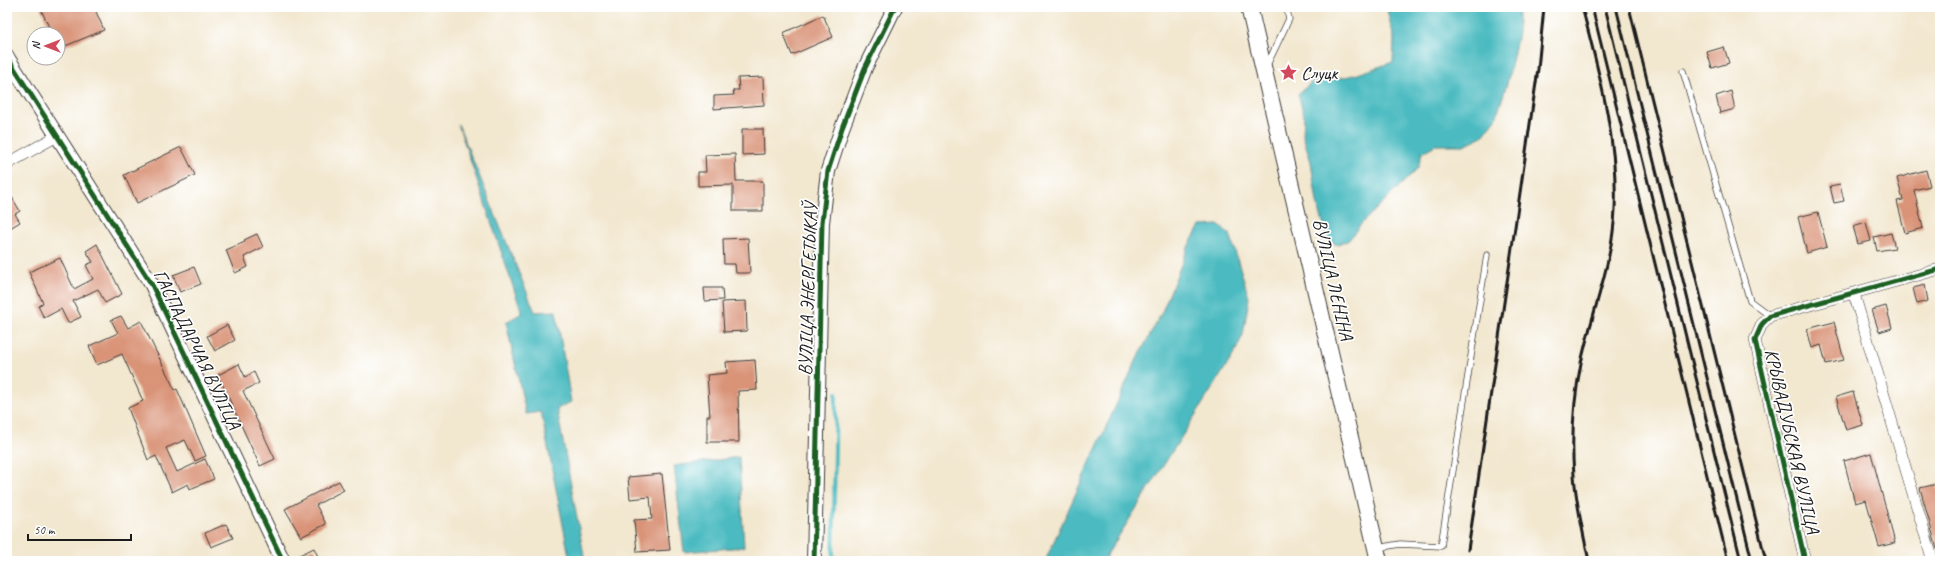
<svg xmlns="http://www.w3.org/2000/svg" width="1947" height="568" font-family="Caveat,sans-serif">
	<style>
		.water { fill: #4cbbc1; stroke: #346c6e }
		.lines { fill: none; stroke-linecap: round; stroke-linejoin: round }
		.stream { stroke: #4cbbc1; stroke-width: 4 }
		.building { fill: #d99377 }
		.service-casing { stroke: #3c3a37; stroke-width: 7 }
		.minor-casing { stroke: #3c3a37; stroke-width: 12 }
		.tertiary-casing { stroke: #3c3a37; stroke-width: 16 }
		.secondary-casing { stroke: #3c3a37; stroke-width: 18 }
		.service { stroke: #fff; stroke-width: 5.5 }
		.minor { stroke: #fff; stroke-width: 11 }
		.tertiary { stroke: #fff; stroke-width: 14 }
		.secondary { stroke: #fff; stroke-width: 16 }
		.rail { stroke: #1c1c1c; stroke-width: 3 }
		.cycleway-casing { stroke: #fff; stroke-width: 8 }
		.cycleway { stroke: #1b5e20; stroke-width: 5 }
		.labels { text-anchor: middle; stroke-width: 3.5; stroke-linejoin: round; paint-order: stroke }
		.poi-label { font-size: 19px; fill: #1c1c1c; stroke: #fff; text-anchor: start }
		.street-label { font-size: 19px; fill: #1c1c1c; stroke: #fff }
	</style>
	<rect width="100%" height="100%" fill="#fff"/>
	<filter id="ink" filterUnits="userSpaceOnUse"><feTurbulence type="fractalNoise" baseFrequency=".025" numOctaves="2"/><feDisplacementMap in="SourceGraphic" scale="8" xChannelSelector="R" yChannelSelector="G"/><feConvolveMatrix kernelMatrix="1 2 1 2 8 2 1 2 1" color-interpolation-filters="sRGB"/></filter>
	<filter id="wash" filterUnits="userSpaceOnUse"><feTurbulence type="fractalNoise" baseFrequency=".012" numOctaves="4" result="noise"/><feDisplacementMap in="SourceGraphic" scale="16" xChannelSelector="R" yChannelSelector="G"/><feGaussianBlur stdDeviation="0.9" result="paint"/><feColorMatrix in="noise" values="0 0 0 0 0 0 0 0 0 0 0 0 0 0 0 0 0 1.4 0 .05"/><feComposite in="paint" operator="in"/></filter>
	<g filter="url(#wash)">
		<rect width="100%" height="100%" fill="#f2e7cf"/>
		<path class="water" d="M1386,7H1518V33L1508,80L1496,119L1483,136L1464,145H1435L1422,153L1418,168L1361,224L1349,240L1338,245L1329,241L1317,203L1311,162L1303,136L1304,115L1298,94L1312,82L1332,80L1358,74L1393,62L1394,37Z
			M458,124L535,312L556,311L571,402L557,409L585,561H570L541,412L526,414L506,322L522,313Z
			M1218,225L1230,234L1249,298L1243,335L1234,354L1103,561H1045L1137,359L1162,312L1189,245L1200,226Z
			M739,457L744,547L684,552L674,466Z"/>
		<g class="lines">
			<path class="stream" d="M833,561L836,393"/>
		</g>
		<g id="blocks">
			<path class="building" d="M40,7H94L104,30L58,49V34H52Z
				M823,15L833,37L792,55L783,33Z
				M1724,47L1729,63L1712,68L1707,52Z
				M763,77L764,105L714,109V96L734,95L733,90H739L738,78Z
				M1731,91L1735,109L1720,113L1716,96Z
				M742,129H763L764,154L742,155Z
				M181,147L195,175L137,203L124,175Z
				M735,154L736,181H763V211H733V185L698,186V172H706L705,155Z
				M1926,170L1930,186L1914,190L1923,228L1905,233L1897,201L1903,200L1897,178Z
				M1840,184L1844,201L1834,203L1830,186Z
				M7,189L20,211L15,214L20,222L7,230Z
				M1818,212L1827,247L1807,253L1798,217Z
				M1866,222L1871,241L1858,244L1853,226Z
				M1891,233L1895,248L1877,251L1874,237Z
				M257,234L263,247L244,257L248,267L235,273L226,250L245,242L244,240Z
				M748,238L750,273H736L735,264H724L723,239Z
				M97,244L122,294L105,303L98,289L73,301L81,317L68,323L61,309L44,318L38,306L43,303L29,272L60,258L74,289L93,279L86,265L93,262L86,251Z
				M194,267L201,284L180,292L173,275Z
				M1925,285L1928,301L1917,304L1913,288Z
				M704,288H722L723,300L705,301Z
				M746,301L747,331L724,332L722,302Z
				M1886,306L1892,328L1879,332L1872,310Z
				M121,316L128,328L141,321L175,390L177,389L206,456L195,461L185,440L166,448L177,472L205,459L214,479L190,489L188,484L172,492L156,456L148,460L128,408L143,401L122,354L97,365L89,346L118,333L111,320Z
				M1834,322L1844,360L1826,364L1821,345L1812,348L1807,329Z
				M227,325L235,340L215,351L207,336Z
				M755,360L757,390L738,391L739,442H707V416H710L707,375L727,373L726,362Z
				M239,364L245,377L254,372L259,383L243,391L275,459L260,466L218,375Z
				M1853,392L1863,425L1846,430L1836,397Z
				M1871,453L1895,543L1879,547L1866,500L1855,503L1844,461Z
				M662,474L670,550L637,552L634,520L652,519L650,497L630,499L628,477Z
				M339,481L344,490L316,505L326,524L301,537L285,509Z
				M1937,484L1940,495V548L1937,549L1920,488Z
				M226,524L233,538L211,547L205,533Z
				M314,548L320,561H291V559Z"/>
		</g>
	</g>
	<g filter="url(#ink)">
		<use href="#blocks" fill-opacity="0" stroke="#3c3a37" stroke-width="1"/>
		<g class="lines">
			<defs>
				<path id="service" d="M1267,65L1289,19L1286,7
					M1683,71L1750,301L1770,316
					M1377,548L1400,544L1441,546L1487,255"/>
				<path id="minor" d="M7,164L57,136
					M1854,294L1933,561
					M1805,561L1755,340L1762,324L1770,316L1940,269"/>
				<path id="tertiary" d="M7,57L152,285L283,561
					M814,561L822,223L828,171L842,128L865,68L895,7"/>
				<path id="secondary" d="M1249,7L1379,561"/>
			</defs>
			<use href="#service" class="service-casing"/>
			<use href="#minor" class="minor-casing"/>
			<use href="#tertiary" class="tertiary-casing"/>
			<use href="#secondary" class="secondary-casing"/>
			<use href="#service" class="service"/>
			<use href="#minor" class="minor"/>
			<use href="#tertiary" class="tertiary"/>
			<use href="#secondary" class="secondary"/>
			<path class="rail" d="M1582,7C1599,73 1618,140 1615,209C1613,262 1592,312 1581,363C1574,398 1571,438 1574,475C1576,503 1583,533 1589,561
				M1592,7L1728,561
				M1605,7L1741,561
				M1616,7L1752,561
				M1629,7L1766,561
				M1468,550L1538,69L1544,7"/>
			<defs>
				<path id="cycleway" d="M7,57L152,285L283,561
					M814,561L822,223L828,171L842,128L865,68L895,7
					M1805,561L1755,340L1762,324L1770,316L1940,269"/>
			</defs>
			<use href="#cycleway" class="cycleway-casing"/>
			<use href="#cycleway" class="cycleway"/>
		</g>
	</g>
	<defs>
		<symbol id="sight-bare" viewBox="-9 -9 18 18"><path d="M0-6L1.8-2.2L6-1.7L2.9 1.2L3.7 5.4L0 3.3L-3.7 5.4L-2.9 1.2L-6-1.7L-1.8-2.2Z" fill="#d1495b" stroke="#fff" stroke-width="2.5" paint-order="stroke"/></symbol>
	</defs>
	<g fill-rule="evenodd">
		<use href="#sight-bare" x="1276" y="60" width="25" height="25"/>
	</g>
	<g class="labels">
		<g class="poi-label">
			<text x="1301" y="79">Слуцк</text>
		</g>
		<g class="street-label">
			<text transform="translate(1334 279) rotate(77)" y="7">ВУЛІЦА ЛЕНІНА</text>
			<text transform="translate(807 289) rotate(-88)" y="7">ВУЛІЦА ЭНЕРГЕТЫКАЎ</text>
			<text transform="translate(198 349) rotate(64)" y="7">ГАСПАДАРЧАЯ ВУЛІЦА</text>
			<text transform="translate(1793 441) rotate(77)" y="7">КРЫВАДУБСКАЯ ВУЛІЦА</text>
		</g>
	</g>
	<rect width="1947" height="568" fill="none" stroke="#fff" stroke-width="24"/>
	<g transform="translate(46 46) rotate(270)"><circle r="19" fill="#ffffff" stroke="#a4a4a4"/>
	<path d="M0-3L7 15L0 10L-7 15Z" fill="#d1495b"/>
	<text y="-6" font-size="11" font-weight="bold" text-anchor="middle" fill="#1c1c1c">N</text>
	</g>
	<path d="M28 534v6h103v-6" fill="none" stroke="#1c1c1c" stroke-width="2"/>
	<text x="34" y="534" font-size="12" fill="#1c1c1c" stroke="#ffffff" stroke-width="3" paint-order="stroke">50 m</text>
</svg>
